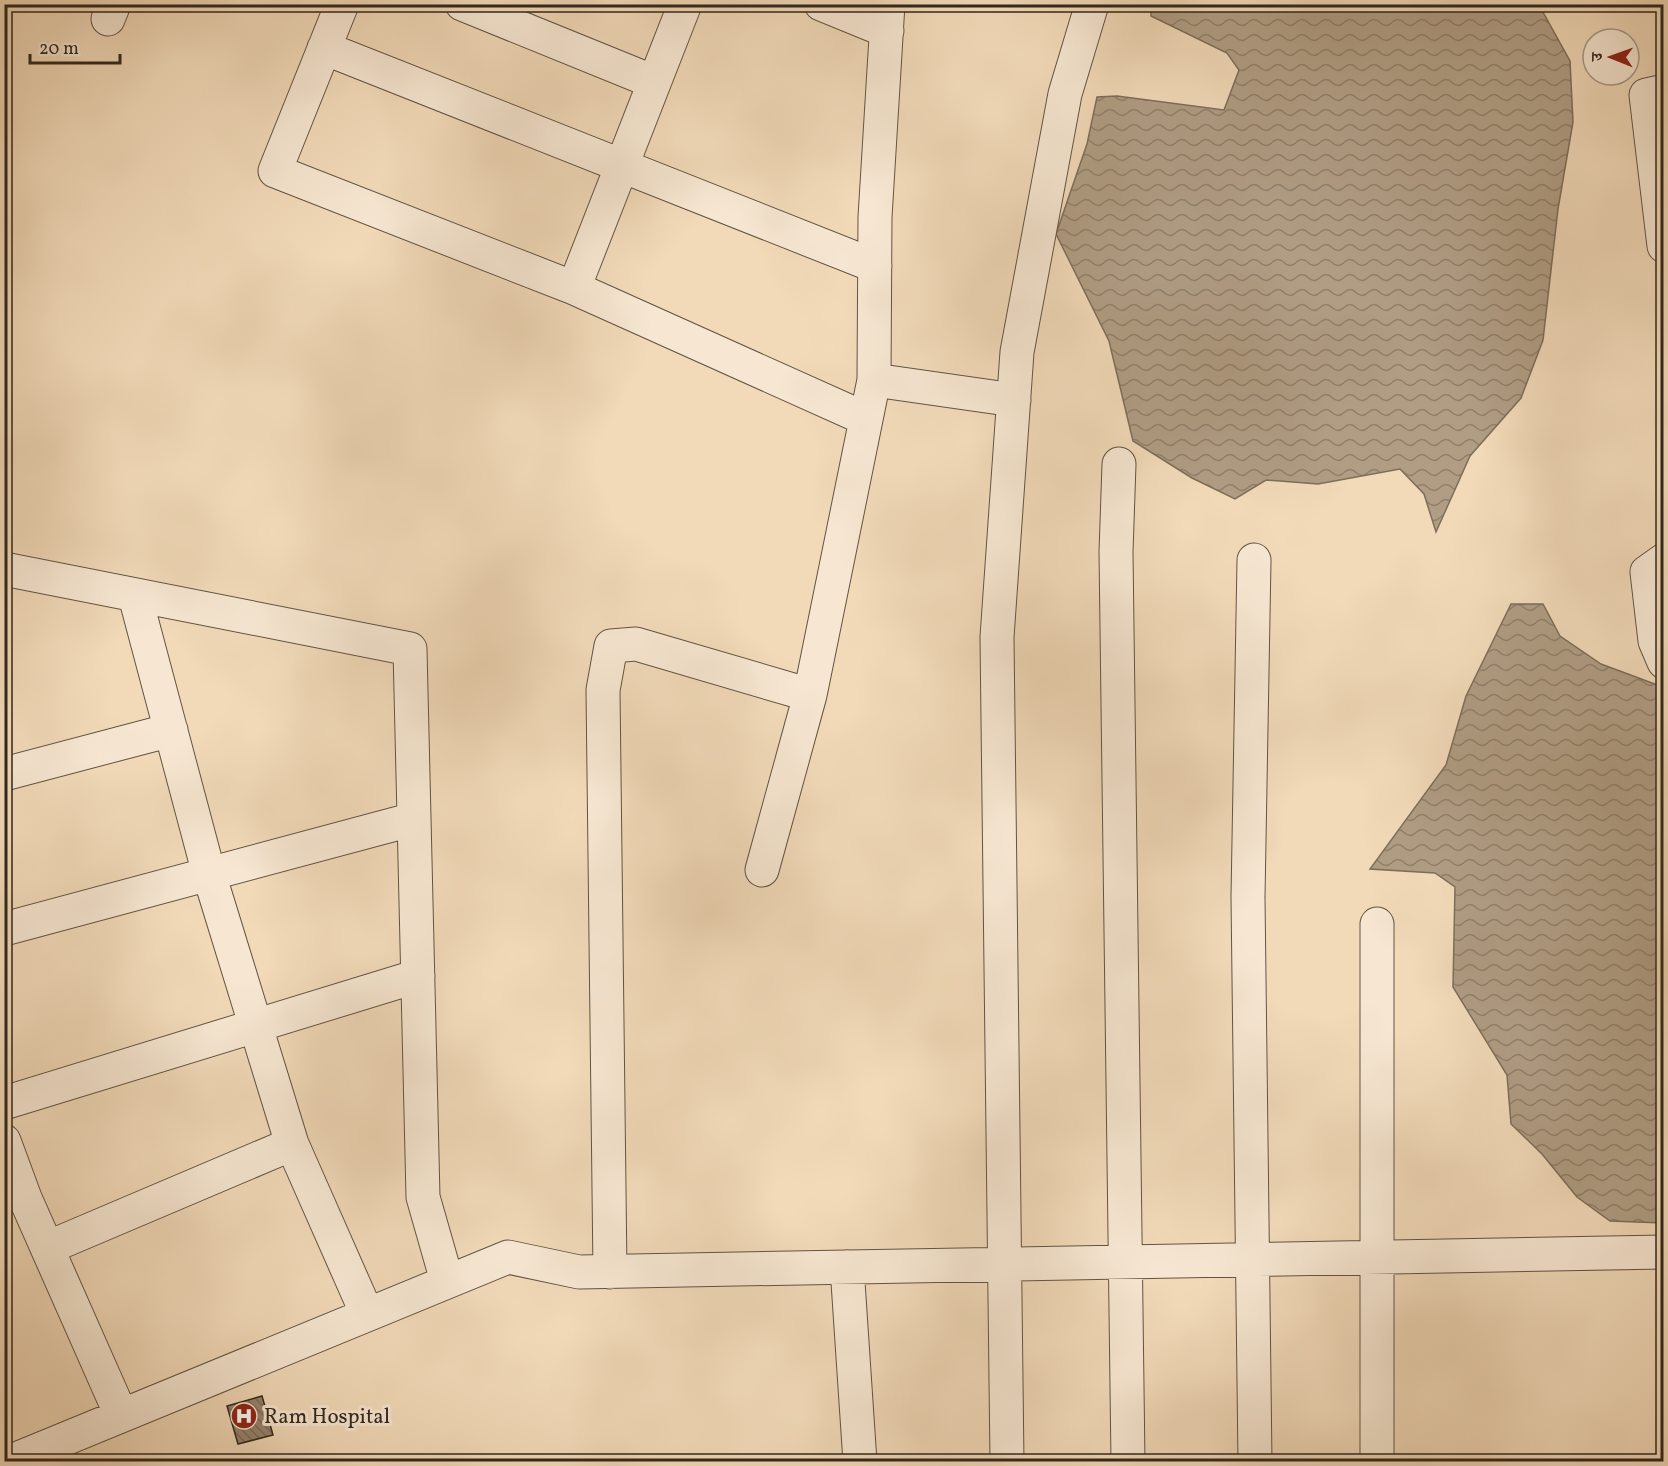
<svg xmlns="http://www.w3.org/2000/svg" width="1668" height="1466" font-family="Vollkorn,'Noto Serif Devanagari',serif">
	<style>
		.water { fill: url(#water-waves); stroke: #7d6e5b; stroke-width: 1.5 }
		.building { fill: url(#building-back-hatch); stroke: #31271d; stroke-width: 1.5 }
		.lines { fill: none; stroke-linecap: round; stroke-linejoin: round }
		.minor-casing { stroke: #615444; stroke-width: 35 }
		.minor { stroke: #f7e7d2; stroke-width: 33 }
		.labels { text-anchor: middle; stroke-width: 6; stroke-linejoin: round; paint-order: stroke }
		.poi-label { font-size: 21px; fill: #31271d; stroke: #f7e7d2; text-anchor: start }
	</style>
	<defs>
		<pattern id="water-waves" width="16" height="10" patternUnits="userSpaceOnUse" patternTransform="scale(1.5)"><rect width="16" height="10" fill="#b09d84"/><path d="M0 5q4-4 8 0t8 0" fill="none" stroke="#90806b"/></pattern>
		<pattern id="building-back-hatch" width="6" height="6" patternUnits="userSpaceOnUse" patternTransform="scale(1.5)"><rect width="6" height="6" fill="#95846e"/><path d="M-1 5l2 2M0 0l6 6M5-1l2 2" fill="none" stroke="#7a6c5a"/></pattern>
	</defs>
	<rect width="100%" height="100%" fill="#f2dab9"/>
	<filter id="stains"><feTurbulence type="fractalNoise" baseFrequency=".00333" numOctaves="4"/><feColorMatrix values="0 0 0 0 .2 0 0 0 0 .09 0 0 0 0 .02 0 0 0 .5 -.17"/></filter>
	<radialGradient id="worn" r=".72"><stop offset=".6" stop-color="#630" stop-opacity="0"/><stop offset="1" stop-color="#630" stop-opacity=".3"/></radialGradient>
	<path class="water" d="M1151,5H1539L1570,61L1573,122L1558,209L1543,340L1521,398L1470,456L1436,532L1424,494L1400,469L1318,484L1266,480L1235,499L1192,478L1133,441L1109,341L1056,234L1087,144L1097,97L1117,96L1224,110L1239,70L1227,53L1151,16Z
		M1511,604H1543L1560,636L1601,664L1663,687V1223L1610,1221L1577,1197L1542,1154L1511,1124L1507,1075L1453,987L1455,887L1435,873L1370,869L1446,765L1466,696Z"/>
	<path class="building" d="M262,1396L273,1435L238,1444L227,1406Z"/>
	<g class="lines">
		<defs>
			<path id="minor" d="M342,4L275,171L574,288L866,419
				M462,4L654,82
				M821,4L887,31
				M108,19L114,4
				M324,48L875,266
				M1664,91L1646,95L1664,246
				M574,288L685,4
				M874,380L1014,400
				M1119,464L1116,552L1128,1462
				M1254,560L1248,897L1255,1462
				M1664,560L1647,572L1655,641L1664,662
				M4,569L410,649L423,1197L447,1281
				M135,596L209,874L292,1144L367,1314
				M4,774L171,730
				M762,870L810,695L874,380L875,217L888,4
				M1377,924V1462
				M4,929L414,819
				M4,1103L418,976
				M4,1141L25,1198L121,1415
				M47,1248L292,1144
				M847,1267L860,1462
				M610,1272L603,690L611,646L636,644L810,695
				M9,1462L508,1257L579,1272L1664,1252
				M1007,1462L997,637L1017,352L1065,94L1092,4"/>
		</defs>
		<use href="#minor" class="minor-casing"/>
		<use href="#minor" class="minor"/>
	</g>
	<defs>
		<symbol id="hospital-disc" viewBox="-11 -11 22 22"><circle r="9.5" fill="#8f2418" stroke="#f7e7d2"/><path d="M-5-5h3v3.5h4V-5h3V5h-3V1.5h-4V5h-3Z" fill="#fff"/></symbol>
	</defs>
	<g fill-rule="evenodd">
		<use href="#hospital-disc" x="229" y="1401" width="30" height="30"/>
	</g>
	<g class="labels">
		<g class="poi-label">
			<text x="264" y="1423">Ram Hospital</text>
		</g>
	</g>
	<rect width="1668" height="1466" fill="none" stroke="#f2dab9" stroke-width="24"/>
	<rect x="6" y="6" width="1656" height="1454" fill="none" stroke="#31271d" stroke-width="3"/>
	<rect x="12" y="12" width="1644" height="1442" fill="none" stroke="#31271d" stroke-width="1.5"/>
	<g transform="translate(1611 57) rotate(271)"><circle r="28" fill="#f7e7d2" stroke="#a89a8a" stroke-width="1.5"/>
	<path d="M0-4.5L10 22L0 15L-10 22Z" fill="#8f2418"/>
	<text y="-9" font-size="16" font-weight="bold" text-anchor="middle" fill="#31271d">उ</text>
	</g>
	<path d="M30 54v9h90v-9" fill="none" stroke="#31271d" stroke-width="3"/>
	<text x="39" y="54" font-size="18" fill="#31271d" stroke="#f7e7d2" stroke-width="4.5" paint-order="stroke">20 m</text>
	<rect width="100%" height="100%" filter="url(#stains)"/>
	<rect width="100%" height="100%" fill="url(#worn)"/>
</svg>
